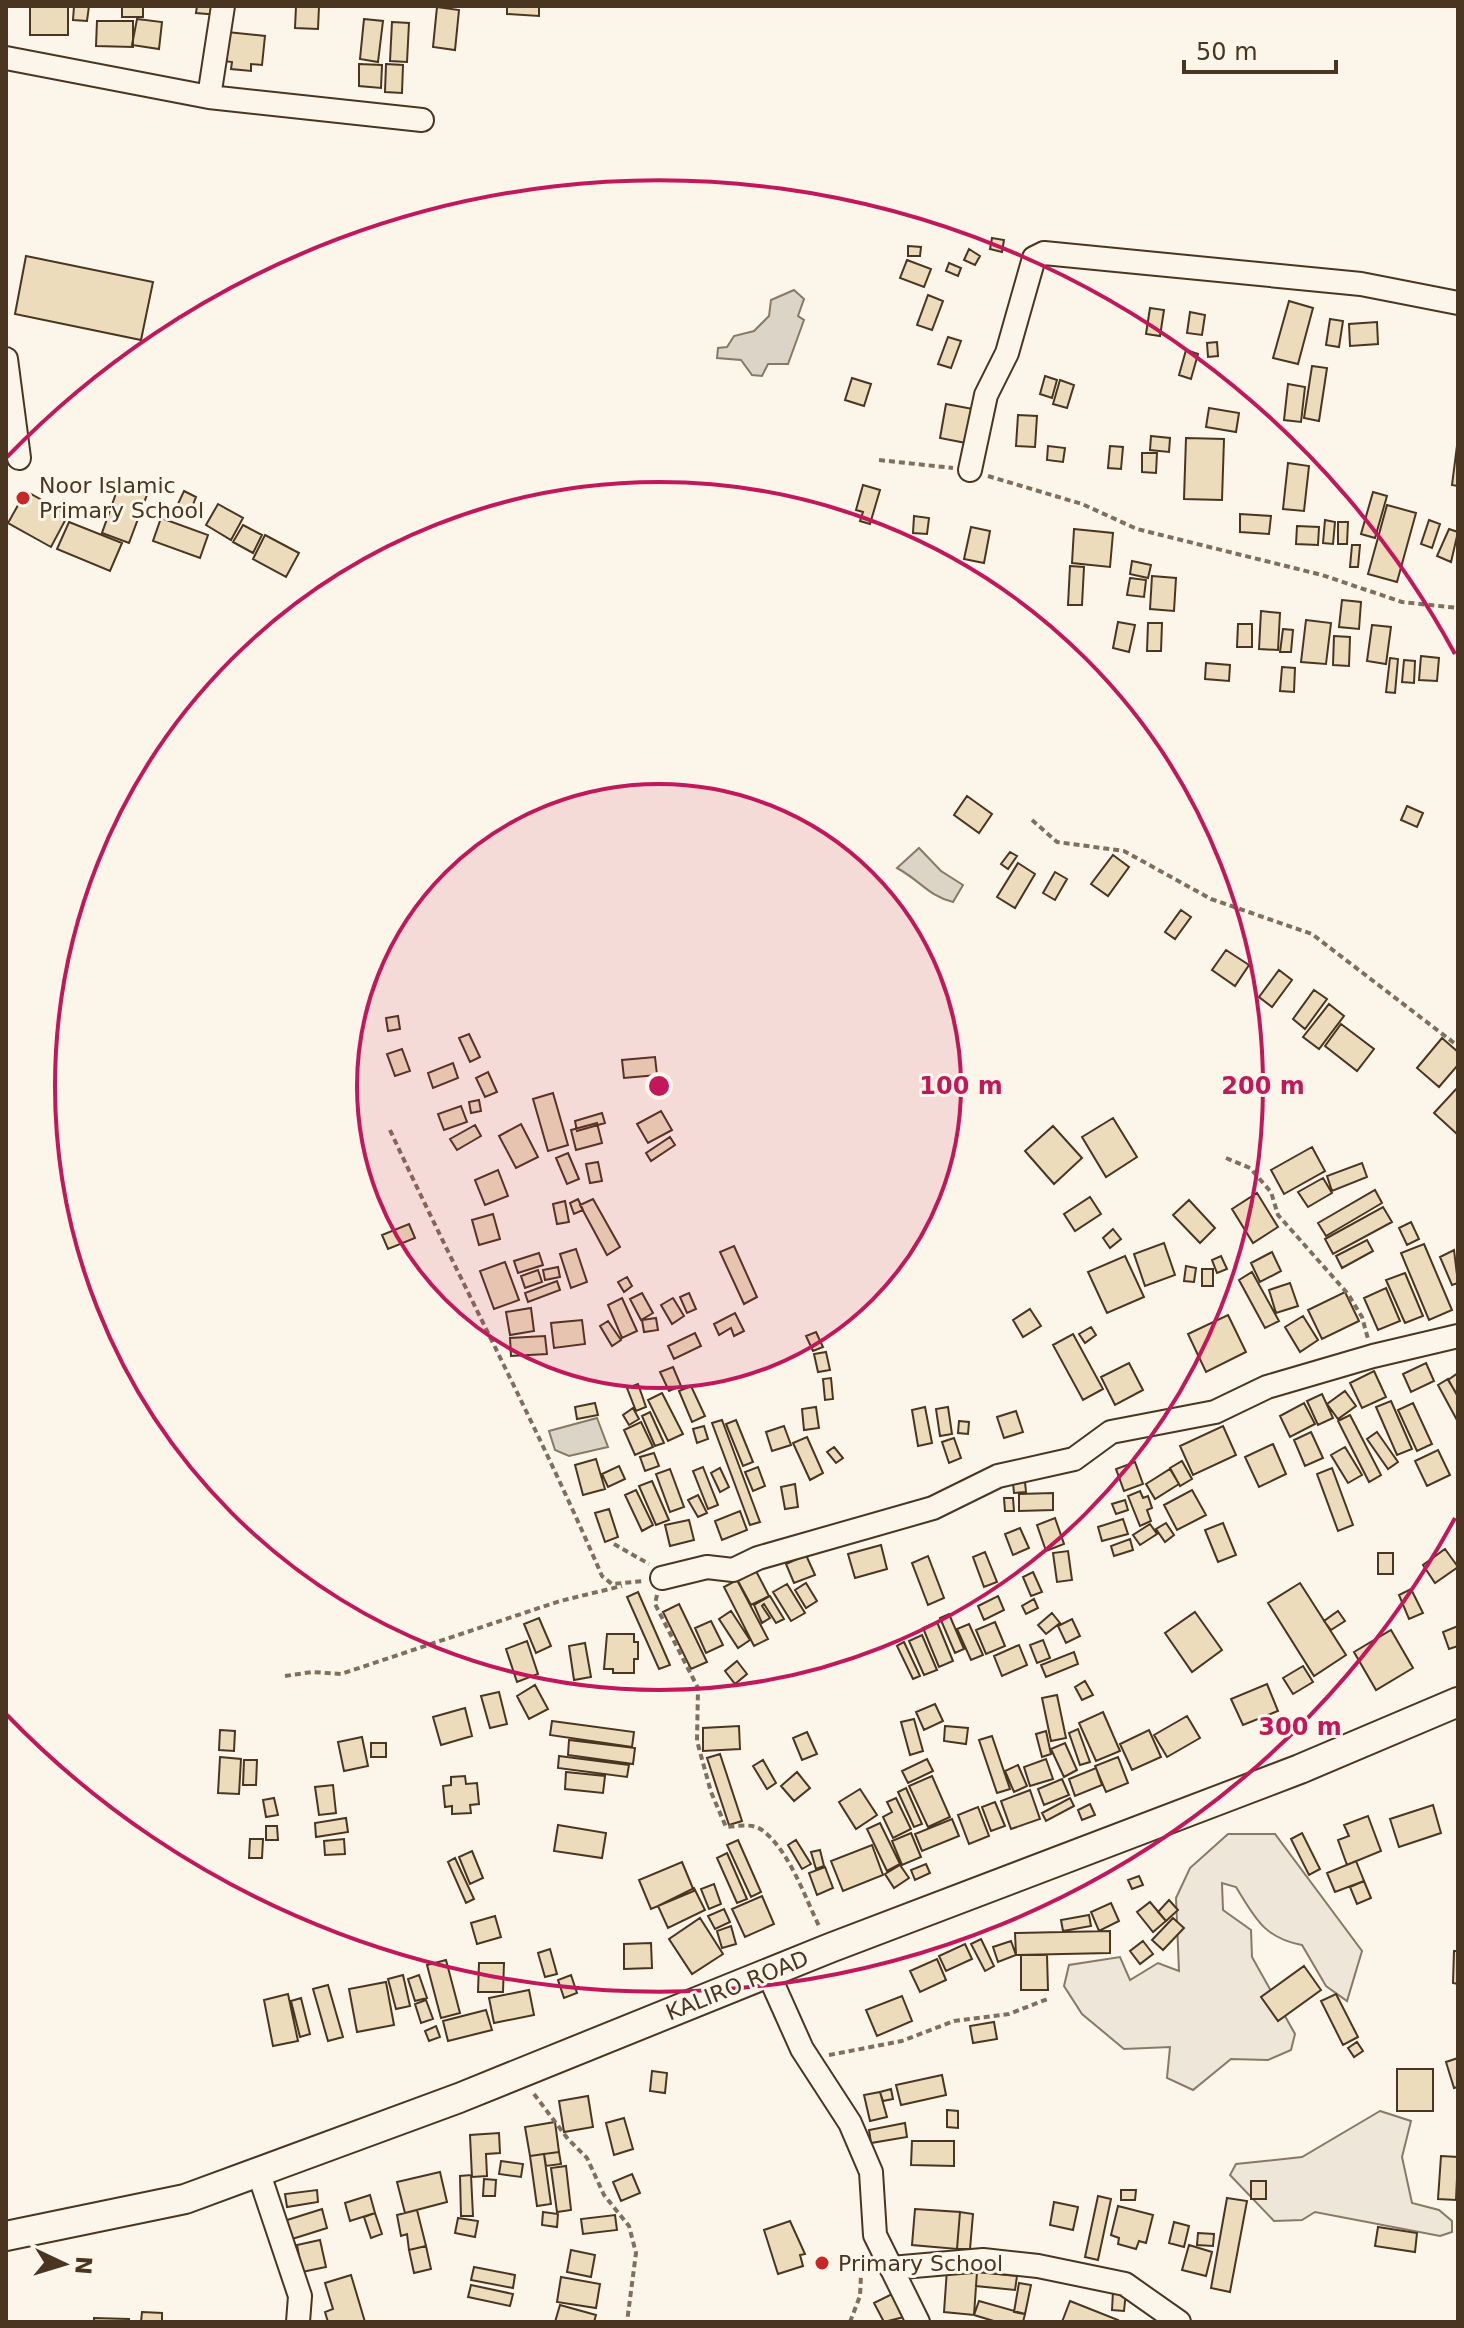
<svg xmlns="http://www.w3.org/2000/svg" width="1464" height="2328" viewBox="0 0 1464 2328" font-family="'DejaVu Sans',sans-serif">
	<style>
		.green { fill: #ede6d9; stroke: #887966; stroke-width: 2 }
		.water { fill: #dcd4c6; stroke: #887966; stroke-width: 2 }
		.building { fill: #ecdcbc; stroke: #4a3520; stroke-width: 2 }
		.lines { fill: none; stroke-linecap: round; stroke-linejoin: round }
		.minor-casing { stroke: #4a3520; stroke-width: 26 }
		.major-casing { stroke: #4a3520; stroke-width: 32 }
		.path { stroke: #7f6f5c; stroke-width: 4; stroke-dasharray: 6 4; stroke-linecap: butt }
		.minor { stroke: #fbf6e9; stroke-width: 22 }
		.major { stroke: #fbf6e9; stroke-width: 28 }
		.ring { fill: none; stroke: #c2185b; stroke-width: 4 }
		.poi-dot { fill: #c62828; stroke: #fbf6e9; stroke-width: 3 }
		.labels { text-anchor: middle; stroke-width: 6; stroke-linejoin: round; paint-order: stroke }
		.poi-label { font-size: 22px; fill: #4a3520; stroke: #fbf6e9; text-anchor: start }
		.street-label { font-size: 22px; fill: #4a3520; stroke: #fbf6e9 }
		.centre { fill: #c2185b; stroke: #fbf6e9; stroke-width: 4 }
		.ring-label { font-size: 24px; text-anchor: middle; font-weight: bold; fill: #c2185b; stroke: #fbf6e9; stroke-width: 6; stroke-linejoin: round; paint-order: stroke }
	</style>
	<rect width="100%" height="100%" fill="#fbf6e9"/>
	<path class="green" d="M 1228,1834 L 1275,1834 L 1362,1951 L 1347,2001 L 1326,1986 L 1302,1945 C 1264,1938 1255,1918 1236,1887 L 1222,1883 L 1223,1910 L 1251,1930 L 1252,1957 L 1295,2034 L 1291,2050 L 1268,2060 L 1231,2059 L 1193,2090 L 1167,2078 L 1170,2047 L 1124,2049 L 1082,2014 L 1064,1986 L 1069,1965 L 1120,1957 L 1130,1980 L 1158,1963 L 1179,1971 L 1176,1898 L 1190,1868 Z
		M 1380,2111 L 1411,2121 L 1402,2157 L 1412,2203 L 1439,2210 L 1452,2221 L 1452,2232 L 1440,2236 L 1315,2212 L 1302,2220 L 1274,2221 L 1230,2175 L 1236,2164 L 1302,2157 Z"/>
	<path class="water" d="M 794,290 L 804,299 L 798,316 L 804,320 L 788,364 L 768,364 L 762,376 L 752,375 L 741,360 L 717,358 L 718,348 L 727,347 L 734,336 L 754,331 L 769,316 L 771,300 Z
		M 919,848 L 941,871 L 963,885 L 953,902 C 927,895 921,881 897,868 Z
		M 597,1418 L 608,1447 L 569,1456 L 555,1450 L 549,1431 Z"/>
	<path class="building" d="M 30,6 L 68,6 L 68,35 L 30,35 Z
		M 74,6 L 89,6 L 87,21 L 73,20 Z
		M 122,6 L 143,6 L 143,17 L 122,17 Z
		M 197,6 L 219,6 L 219,15 L 196,13 Z
		M 296,6 L 319,6 L 318,29 L 295,28 Z
		M 507,6 L 539,6 L 539,16 L 507,14 Z
		M 437,7 L 459,10 L 455,50 L 433,47 Z
		M 137,19 L 162,22 L 159,49 L 132,45 Z
		M 364,19 L 383,21 L 378,62 L 360,59 Z
		M 97,21 L 133,21 L 133,47 L 96,46 Z
		M 392,22 L 409,23 L 407,62 L 390,61 Z
		M 227,32 L 265,36 L 262,65 L 251,64 L 251,71 L 231,69 L 232,62 L 224,61 Z
		M 359,64 L 382,65 L 381,88 L 359,86 Z
		M 386,64 L 403,65 L 402,93 L 385,92 Z
		M 992,238 L 1004,240 L 1002,252 L 990,249 Z
		M 908,246 L 921,247 L 920,256 L 908,256 Z
		M 969,249 L 980,256 L 975,265 L 964,260 Z
		M 26,256 L 153,282 L 141,340 L 15,314 Z
		M 907,260 L 931,269 L 924,287 L 900,278 Z
		M 949,263 L 961,268 L 958,276 L 946,271 Z
		M 928,295 L 943,301 L 932,330 L 917,325 Z
		M 1289,301 L 1313,308 L 1298,364 L 1273,358 Z
		M 1150,308 L 1164,310 L 1160,336 L 1146,334 Z
		M 1190,312 L 1205,315 L 1202,335 L 1187,333 Z
		M 1330,319 L 1343,321 L 1339,347 L 1326,345 Z
		M 1377,322 L 1378,344 L 1350,346 L 1349,324 Z
		M 948,337 L 961,341 L 951,368 L 938,364 Z
		M 1217,342 L 1218,356 L 1208,357 L 1207,343 Z
		M 1186,350 L 1198,354 L 1191,379 L 1179,375 Z
		M 1312,366 L 1327,368 L 1319,421 L 1304,418 Z
		M 1045,376 L 1057,380 L 1052,398 L 1040,394 Z
		M 852,378 L 871,384 L 864,406 L 845,400 Z
		M 1060,380 L 1074,385 L 1067,408 L 1053,404 Z
		M 1288,384 L 1305,387 L 1301,422 L 1284,420 Z
		M 946,404 L 973,409 L 966,443 L 940,438 Z
		M 1209,408 L 1239,413 L 1236,432 L 1206,427 Z
		M 1018,415 L 1037,416 L 1035,447 L 1016,446 Z
		M 1151,436 L 1170,438 L 1169,452 L 1150,450 Z
		M 1186,438 L 1224,439 L 1222,500 L 1184,499 Z
		M 1458,438 L 1458,486 L 1452,485 Z
		M 1048,446 L 1065,448 L 1063,462 L 1047,460 Z
		M 1110,446 L 1123,447 L 1121,469 L 1108,468 Z
		M 1142,453 L 1157,453 L 1156,473 L 1142,472 Z
		M 1288,463 L 1309,466 L 1304,511 L 1283,509 Z
		M 120,482 L 148,492 L 129,543 L 102,533 Z
		M 863,485 L 880,490 L 870,524 L 860,521 L 863,512 L 856,510 Z
		M 26,491 L 68,515 L 51,547 L 8,523 Z
		M 184,491 L 196,497 L 190,512 L 177,506 Z
		M 1373,492 L 1387,496 L 1375,538 L 1361,534 Z
		M 218,504 L 243,518 L 231,540 L 206,525 Z
		M 1387,505 L 1416,513 L 1397,582 L 1368,574 Z
		M 1240,514 L 1271,516 L 1269,534 L 1240,532 Z
		M 914,516 L 929,518 L 927,534 L 913,533 Z
		M 161,518 L 208,535 L 200,558 L 153,541 Z
		M 1325,520 L 1335,522 L 1333,544 L 1323,543 Z
		M 1429,520 L 1440,524 L 1432,548 L 1421,544 Z
		M 69,522 L 122,543 L 110,571 L 57,549 Z
		M 1338,522 L 1348,522 L 1347,544 L 1338,544 Z
		M 243,525 L 262,535 L 253,553 L 233,542 Z
		M 1297,526 L 1319,527 L 1318,545 L 1296,544 Z
		M 971,527 L 990,531 L 984,563 L 964,559 Z
		M 1074,529 L 1113,533 L 1110,567 L 1072,563 Z
		M 1449,529 L 1458,532 L 1451,562 L 1437,556 Z
		M 265,535 L 299,553 L 286,577 L 253,559 Z
		M 1352,545 L 1360,545 L 1358,567 L 1350,567 Z
		M 1132,561 L 1151,565 L 1148,578 L 1130,574 Z
		M 1070,566 L 1084,567 L 1082,605 L 1068,605 Z
		M 1152,576 L 1176,578 L 1174,611 L 1150,609 Z
		M 1130,578 L 1146,580 L 1144,597 L 1127,595 Z
		M 1342,600 L 1361,602 L 1359,629 L 1339,627 Z
		M 1261,611 L 1280,613 L 1278,650 L 1259,649 Z
		M 1306,620 L 1331,623 L 1326,664 L 1301,662 Z
		M 1118,622 L 1135,625 L 1129,652 L 1113,648 Z
		M 1148,623 L 1162,623 L 1161,651 L 1147,651 Z
		M 1238,624 L 1252,624 L 1252,647 L 1237,647 Z
		M 1372,625 L 1391,627 L 1386,664 L 1367,661 Z
		M 1283,629 L 1293,630 L 1291,652 L 1280,652 Z
		M 1334,636 L 1350,637 L 1349,666 L 1333,665 Z
		M 1421,656 L 1439,658 L 1437,681 L 1419,680 Z
		M 1390,658 L 1398,659 L 1395,693 L 1386,692 Z
		M 1404,660 L 1415,661 L 1414,683 L 1402,682 Z
		M 1206,663 L 1230,665 L 1229,681 L 1205,679 Z
		M 1282,667 L 1295,668 L 1294,692 L 1280,691 Z
		M 967,796 L 992,814 L 979,833 L 954,815 Z
		M 1407,806 L 1423,813 L 1417,827 L 1401,820 Z
		M 1010,852 L 1017,856 L 1008,869 L 1001,864 Z
		M 1113,855 L 1129,867 L 1108,896 L 1091,884 Z
		M 1018,863 L 1035,874 L 1015,908 L 997,897 Z
		M 1055,872 L 1067,879 L 1055,900 L 1043,893 Z
		M 1181,910 L 1191,917 L 1175,939 L 1165,932 Z
		M 1226,950 L 1249,965 L 1235,986 L 1212,970 Z
		M 1279,970 L 1292,980 L 1272,1007 L 1259,997 Z
		M 1314,990 L 1327,999 L 1305,1029 L 1293,1019 Z
		M 1329,1004 L 1344,1016 L 1319,1049 L 1303,1037 Z
		M 398,1016 L 400,1029 L 388,1031 L 386,1018 Z
		M 1341,1024 L 1374,1049 L 1357,1071 L 1325,1046 Z
		M 469,1034 L 480,1057 L 470,1062 L 459,1038 Z
		M 1442,1038 L 1458,1052 L 1458,1065 L 1439,1087 L 1417,1068 Z
		M 402,1049 L 410,1071 L 395,1076 L 387,1054 Z
		M 655,1057 L 657,1075 L 624,1078 L 622,1060 Z
		M 453,1063 L 458,1078 L 433,1088 L 428,1073 Z
		M 488,1072 L 497,1092 L 485,1097 L 476,1078 Z
		M 1458,1087 L 1458,1135 L 1434,1113 Z
		M 553,1093 L 568,1145 L 548,1151 L 533,1099 Z
		M 479,1100 L 481,1111 L 471,1113 L 469,1102 Z
		M 461,1106 L 467,1122 L 444,1130 L 438,1114 Z
		M 661,1111 L 672,1130 L 648,1143 L 637,1124 Z
		M 602,1113 L 605,1123 L 577,1131 L 575,1121 Z
		M 1113,1118 L 1137,1157 L 1106,1177 L 1082,1137 Z
		M 597,1123 L 602,1143 L 576,1150 L 571,1130 Z
		M 521,1124 L 538,1157 L 516,1168 L 499,1136 Z
		M 475,1125 L 481,1136 L 457,1150 L 450,1139 Z
		M 1053,1126 L 1082,1158 L 1054,1184 L 1025,1151 Z
		M 670,1137 L 675,1145 L 651,1161 L 646,1153 Z
		M 1312,1147 L 1325,1171 L 1284,1194 L 1271,1170 Z
		M 568,1153 L 579,1179 L 567,1184 L 556,1158 Z
		M 598,1162 L 602,1181 L 590,1183 L 586,1164 Z
		M 1362,1163 L 1367,1177 L 1332,1191 L 1327,1176 Z
		M 498,1170 L 508,1196 L 485,1205 L 475,1180 Z
		M 1323,1178 L 1332,1193 L 1308,1207 L 1298,1192 Z
		M 1375,1190 L 1382,1203 L 1326,1236 L 1318,1223 Z
		M 1257,1193 L 1278,1227 L 1253,1243 L 1232,1209 Z
		M 1090,1197 L 1101,1214 L 1075,1231 L 1064,1214 Z
		M 578,1199 L 583,1210 L 574,1214 L 570,1203 Z
		M 593,1199 L 620,1247 L 607,1255 L 580,1205 Z
		M 1189,1200 L 1215,1228 L 1200,1243 L 1173,1215 Z
		M 565,1201 L 569,1222 L 557,1224 L 553,1204 Z
		M 1383,1207 L 1392,1222 L 1333,1254 L 1325,1239 Z
		M 493,1214 L 500,1239 L 479,1245 L 472,1220 Z
		M 1411,1222 L 1419,1239 L 1407,1245 L 1399,1228 Z
		M 409,1224 L 415,1238 L 388,1249 L 382,1235 Z
		M 1113,1229 L 1121,1239 L 1110,1248 L 1103,1238 Z
		M 1367,1240 L 1373,1251 L 1342,1268 L 1336,1256 Z
		M 1164,1243 L 1175,1275 L 1145,1286 L 1134,1254 Z
		M 1424,1244 L 1452,1310 L 1429,1320 L 1401,1253 Z
		M 734,1246 L 757,1297 L 744,1304 L 720,1252 Z
		M 576,1249 L 587,1282 L 571,1288 L 560,1254 Z
		M 1454,1250 L 1458,1283 L 1452,1285 L 1440,1257 Z
		M 1272,1252 L 1281,1271 L 1260,1282 L 1251,1263 Z
		M 539,1253 L 543,1265 L 518,1273 L 514,1261 Z
		M 1125,1256 L 1144,1297 L 1107,1313 L 1088,1272 Z
		M 1221,1256 L 1227,1269 L 1217,1273 L 1212,1260 Z
		M 505,1262 L 519,1300 L 494,1309 L 480,1271 Z
		M 1186,1266 L 1196,1268 L 1194,1282 L 1184,1281 Z
		M 558,1267 L 560,1277 L 545,1280 L 543,1270 Z
		M 1202,1269 L 1213,1269 L 1213,1286 L 1202,1286 Z
		M 538,1270 L 542,1282 L 525,1288 L 521,1276 Z
		M 1252,1272 L 1279,1321 L 1265,1328 L 1239,1280 Z
		M 1405,1273 L 1423,1316 L 1405,1323 L 1386,1280 Z
		M 627,1277 L 632,1286 L 624,1292 L 618,1282 Z
		M 557,1281 L 560,1290 L 528,1302 L 525,1293 Z
		M 1290,1283 L 1298,1306 L 1276,1313 L 1269,1290 Z
		M 1386,1288 L 1400,1321 L 1378,1330 L 1364,1298 Z
		M 1345,1292 L 1359,1321 L 1322,1339 L 1308,1310 Z
		M 642,1293 L 653,1313 L 641,1320 L 630,1299 Z
		M 689,1293 L 696,1309 L 687,1313 L 680,1297 Z
		M 622,1298 L 637,1331 L 622,1338 L 608,1305 Z
		M 673,1298 L 684,1316 L 672,1324 L 661,1305 Z
		M 531,1308 L 534,1331 L 510,1335 L 506,1312 Z
		M 1030,1309 L 1041,1326 L 1023,1337 L 1013,1320 Z
		M 735,1313 L 744,1331 L 734,1336 L 731,1328 L 719,1335 L 714,1324 Z
		M 1228,1315 L 1246,1352 L 1206,1372 L 1188,1334 Z
		M 1303,1316 L 1318,1340 L 1300,1352 L 1285,1327 Z
		M 656,1318 L 658,1330 L 644,1332 L 642,1320 Z
		M 582,1320 L 585,1344 L 554,1348 L 551,1323 Z
		M 608,1321 L 621,1340 L 612,1346 L 600,1326 Z
		M 1091,1327 L 1096,1335 L 1085,1343 L 1079,1334 Z
		M 816,1332 L 823,1347 L 813,1351 L 806,1336 Z
		M 695,1333 L 701,1346 L 674,1359 L 668,1346 Z
		M 1073,1334 L 1103,1389 L 1083,1400 L 1053,1345 Z
		M 545,1336 L 547,1354 L 511,1356 L 510,1338 Z
		M 826,1352 L 830,1370 L 818,1372 L 814,1354 Z
		M 1129,1363 L 1143,1390 L 1115,1405 L 1101,1377 Z
		M 1426,1363 L 1434,1381 L 1411,1392 L 1403,1374 Z
		M 673,1367 L 681,1386 L 669,1391 L 660,1372 Z
		M 1374,1371 L 1386,1397 L 1362,1408 L 1350,1383 Z
		M 1458,1373 L 1458,1396 L 1448,1380 Z
		M 831,1378 L 833,1399 L 825,1400 L 823,1379 Z
		M 1448,1379 L 1458,1397 L 1458,1422 L 1438,1385 Z
		M 638,1384 L 646,1407 L 636,1411 L 627,1388 Z
		M 691,1386 L 705,1416 L 692,1422 L 679,1391 Z
		M 1345,1391 L 1356,1406 L 1338,1419 L 1327,1404 Z
		M 662,1393 L 683,1434 L 668,1441 L 648,1400 Z
		M 1322,1394 L 1333,1418 L 1318,1425 L 1307,1401 Z
		M 1391,1401 L 1412,1449 L 1397,1455 L 1376,1407 Z
		M 595,1403 L 598,1415 L 577,1419 L 575,1407 Z
		M 1304,1403 L 1315,1424 L 1290,1437 L 1280,1416 Z
		M 1413,1403 L 1432,1444 L 1417,1451 L 1398,1410 Z
		M 816,1407 L 819,1428 L 804,1430 L 802,1409 Z
		M 925,1407 L 932,1443 L 918,1446 L 912,1410 Z
		M 948,1407 L 952,1434 L 940,1436 L 936,1409 Z
		M 633,1408 L 639,1419 L 629,1425 L 623,1415 Z
		M 1016,1411 L 1023,1432 L 1004,1438 L 997,1417 Z
		M 650,1412 L 664,1443 L 655,1446 L 642,1416 Z
		M 1350,1415 L 1381,1475 L 1369,1482 L 1338,1421 Z
		M 722,1420 L 760,1522 L 750,1525 L 712,1423 Z
		M 736,1420 L 753,1462 L 743,1466 L 726,1424 Z
		M 959,1421 L 969,1422 L 968,1434 L 958,1433 Z
		M 641,1422 L 653,1447 L 635,1455 L 624,1430 Z
		M 704,1426 L 708,1439 L 697,1443 L 693,1429 Z
		M 784,1426 L 791,1445 L 772,1451 L 766,1432 Z
		M 1223,1426 L 1236,1455 L 1193,1475 L 1180,1446 Z
		M 1311,1432 L 1323,1458 L 1305,1466 L 1294,1440 Z
		M 1377,1432 L 1398,1462 L 1388,1469 L 1367,1439 Z
		M 807,1437 L 823,1473 L 810,1480 L 793,1443 Z
		M 954,1438 L 961,1458 L 949,1463 L 942,1442 Z
		M 1273,1444 L 1286,1474 L 1259,1487 L 1245,1457 Z
		M 834,1447 L 843,1458 L 836,1463 L 827,1452 Z
		M 1345,1447 L 1362,1475 L 1348,1483 L 1331,1455 Z
		M 1438,1450 L 1450,1475 L 1427,1486 L 1415,1461 Z
		M 654,1453 L 659,1466 L 645,1471 L 640,1457 Z
		M 596,1459 L 605,1489 L 583,1495 L 575,1465 Z
		M 1182,1461 L 1192,1479 L 1180,1486 L 1170,1468 Z
		M 1135,1462 L 1143,1484 L 1124,1491 L 1116,1469 Z
		M 619,1466 L 625,1479 L 608,1487 L 602,1474 Z
		M 703,1467 L 718,1505 L 708,1509 L 693,1471 Z
		M 758,1467 L 765,1486 L 753,1491 L 745,1472 Z
		M 720,1468 L 729,1487 L 720,1492 L 711,1473 Z
		M 1332,1468 L 1353,1525 L 1338,1531 L 1317,1474 Z
		M 670,1469 L 684,1507 L 670,1512 L 656,1474 Z
		M 1170,1469 L 1179,1484 L 1155,1499 L 1146,1484 Z
		M 652,1481 L 669,1520 L 656,1525 L 639,1486 Z
		M 1025,1482 L 1026,1492 L 1014,1493 L 1013,1483 Z
		M 795,1484 L 798,1507 L 785,1509 L 781,1487 Z
		M 636,1490 L 653,1525 L 642,1531 L 625,1495 Z
		M 1192,1490 L 1206,1515 L 1177,1530 L 1164,1505 Z
		M 1140,1491 L 1143,1498 L 1148,1496 L 1152,1508 L 1147,1510 L 1151,1521 L 1140,1526 L 1128,1496 Z
		M 1053,1493 L 1053,1510 L 1019,1511 L 1019,1494 Z
		M 698,1495 L 707,1513 L 698,1517 L 688,1500 Z
		M 1004,1498 L 1013,1498 L 1014,1511 L 1005,1511 Z
		M 1125,1500 L 1128,1510 L 1116,1514 L 1112,1504 Z
		M 609,1509 L 618,1537 L 605,1542 L 595,1513 Z
		M 740,1511 L 747,1530 L 722,1540 L 715,1521 Z
		M 1055,1518 L 1064,1544 L 1046,1551 L 1037,1525 Z
		M 1123,1519 L 1128,1534 L 1102,1541 L 1098,1527 Z
		M 689,1520 L 694,1540 L 670,1546 L 665,1525 Z
		M 1166,1523 L 1174,1535 L 1165,1542 L 1156,1529 Z
		M 1223,1523 L 1236,1555 L 1218,1562 L 1205,1530 Z
		M 1150,1524 L 1157,1534 L 1140,1545 L 1133,1535 Z
		M 1020,1528 L 1029,1548 L 1013,1555 L 1005,1534 Z
		M 1130,1539 L 1133,1550 L 1114,1556 L 1111,1546 Z
		M 881,1545 L 887,1569 L 855,1578 L 848,1554 Z
		M 1445,1549 L 1458,1567 L 1435,1583 L 1423,1565 Z
		M 1068,1551 L 1072,1580 L 1057,1582 L 1053,1553 Z
		M 985,1552 L 997,1582 L 984,1587 L 973,1557 Z
		M 1378,1553 L 1393,1553 L 1393,1574 L 1378,1574 Z
		M 806,1555 L 815,1575 L 794,1583 L 786,1564 Z
		M 928,1556 L 944,1598 L 928,1605 L 912,1563 Z
		M 756,1571 L 769,1596 L 751,1605 L 738,1581 Z
		M 1033,1572 L 1042,1592 L 1031,1596 L 1023,1577 Z
		M 737,1580 L 768,1639 L 754,1646 L 724,1587 Z
		M 806,1583 L 817,1601 L 806,1608 L 795,1590 Z
		M 1300,1583 L 1346,1655 L 1314,1676 L 1268,1603 Z
		M 787,1584 L 805,1613 L 791,1621 L 773,1592 Z
		M 1411,1589 L 1423,1613 L 1409,1619 L 1399,1595 Z
		M 638,1592 L 670,1665 L 659,1669 L 627,1597 Z
		M 770,1596 L 784,1619 L 776,1623 L 764,1604 L 762,1606 L 770,1618 L 762,1623 L 754,1605 Z
		M 998,1596 L 1004,1610 L 984,1620 L 978,1606 Z
		M 1034,1599 L 1038,1608 L 1026,1614 L 1022,1606 Z
		M 679,1604 L 707,1662 L 691,1669 L 663,1612 Z
		M 731,1611 L 750,1640 L 738,1648 L 719,1619 Z
		M 1338,1611 L 1345,1621 L 1331,1630 L 1324,1621 Z
		M 1195,1612 L 1222,1650 L 1192,1672 L 1165,1633 Z
		M 1052,1613 L 1060,1623 L 1046,1634 L 1038,1625 Z
		M 949,1614 L 964,1649 L 955,1653 L 940,1618 Z
		M 539,1618 L 551,1646 L 536,1653 L 524,1624 Z
		M 1072,1619 L 1080,1636 L 1066,1643 L 1058,1626 Z
		M 711,1621 L 723,1645 L 706,1653 L 695,1628 Z
		M 937,1622 L 953,1661 L 939,1667 L 923,1628 Z
		M 995,1622 L 1005,1646 L 986,1654 L 976,1630 Z
		M 969,1624 L 983,1655 L 971,1660 L 957,1629 Z
		M 1458,1626 L 1458,1646 L 1449,1649 L 1443,1632 Z
		M 1391,1630 L 1413,1668 L 1376,1690 L 1354,1652 Z
		M 607,1634 L 634,1634 L 634,1642 L 638,1642 L 638,1659 L 634,1659 L 634,1673 L 613,1673 L 613,1669 L 604,1669 Z
		M 922,1635 L 937,1670 L 924,1675 L 909,1641 Z
		M 1043,1640 L 1050,1658 L 1037,1663 L 1030,1645 Z
		M 527,1641 L 538,1674 L 517,1682 L 506,1649 Z
		M 904,1642 L 920,1676 L 913,1679 L 897,1646 Z
		M 585,1643 L 591,1677 L 574,1680 L 569,1646 Z
		M 1019,1645 L 1027,1665 L 1002,1676 L 994,1656 Z
		M 1074,1652 L 1078,1664 L 1046,1677 L 1041,1665 Z
		M 737,1661 L 747,1674 L 735,1684 L 725,1671 Z
		M 1303,1666 L 1313,1682 L 1293,1694 L 1283,1678 Z
		M 1085,1681 L 1093,1695 L 1082,1700 L 1075,1687 Z
		M 1267,1684 L 1278,1711 L 1243,1725 L 1231,1699 Z
		M 535,1685 L 548,1709 L 529,1719 L 517,1696 Z
		M 499,1692 L 507,1724 L 490,1728 L 481,1696 Z
		M 1057,1695 L 1066,1738 L 1051,1741 L 1042,1698 Z
		M 935,1704 L 943,1721 L 924,1730 L 916,1712 Z
		M 465,1708 L 472,1736 L 441,1745 L 433,1717 Z
		M 1103,1712 L 1120,1751 L 1096,1761 L 1079,1723 Z
		M 1187,1716 L 1200,1738 L 1167,1757 L 1154,1735 Z
		M 914,1719 L 923,1751 L 910,1755 L 901,1722 Z
		M 552,1721 L 634,1732 L 632,1747 L 550,1735 Z
		M 739,1726 L 740,1749 L 703,1751 L 703,1728 Z
		M 945,1726 L 968,1728 L 966,1744 L 944,1741 Z
		M 1078,1729 L 1090,1762 L 1080,1765 L 1069,1733 Z
		M 220,1730 L 235,1731 L 234,1751 L 219,1750 Z
		M 1149,1730 L 1161,1757 L 1132,1770 L 1120,1744 Z
		M 1046,1731 L 1051,1754 L 1042,1757 L 1036,1734 Z
		M 807,1732 L 817,1754 L 802,1760 L 793,1738 Z
		M 992,1736 L 1010,1789 L 997,1793 L 979,1740 Z
		M 362,1737 L 368,1766 L 344,1771 L 338,1742 Z
		M 569,1740 L 635,1748 L 633,1764 L 568,1755 Z
		M 371,1743 L 386,1743 L 386,1757 L 371,1757 Z
		M 1065,1743 L 1077,1770 L 1064,1777 L 1051,1749 Z
		M 720,1754 L 742,1821 L 729,1825 L 707,1758 Z
		M 559,1756 L 629,1765 L 627,1777 L 558,1768 Z
		M 220,1757 L 241,1759 L 239,1794 L 218,1793 Z
		M 1118,1757 L 1128,1783 L 1106,1792 L 1095,1766 Z
		M 927,1759 L 933,1771 L 908,1783 L 902,1771 Z
		M 1046,1759 L 1053,1779 L 1030,1786 L 1024,1767 Z
		M 244,1760 L 257,1760 L 256,1785 L 243,1785 Z
		M 763,1760 L 776,1783 L 767,1789 L 753,1766 Z
		M 1018,1765 L 1027,1786 L 1014,1792 L 1005,1771 Z
		M 1096,1768 L 1102,1785 L 1075,1796 L 1069,1779 Z
		M 566,1772 L 605,1776 L 603,1793 L 565,1789 Z
		M 797,1772 L 810,1788 L 794,1801 L 781,1786 Z
		M 465,1776 L 466,1784 L 477,1783 L 479,1804 L 470,1805 L 471,1813 L 452,1814 L 452,1806 L 445,1807 L 443,1786 L 451,1785 L 451,1777 Z
		M 932,1776 L 950,1817 L 928,1827 L 909,1786 Z
		M 1062,1779 L 1069,1795 L 1044,1805 L 1038,1789 Z
		M 333,1785 L 336,1813 L 319,1815 L 315,1787 Z
		M 906,1788 L 922,1824 L 914,1827 L 898,1792 Z
		M 860,1789 L 877,1815 L 856,1829 L 839,1802 Z
		M 1030,1790 L 1040,1819 L 1011,1829 L 1001,1801 Z
		M 274,1798 L 278,1815 L 266,1817 L 263,1800 Z
		M 896,1798 L 911,1829 L 893,1838 L 883,1817 L 892,1812 L 887,1802 Z
		M 1070,1798 L 1074,1806 L 1046,1821 L 1042,1813 Z
		M 995,1802 L 1005,1826 L 991,1831 L 982,1807 Z
		M 1090,1804 L 1095,1815 L 1082,1820 L 1078,1810 Z
		M 1433,1805 L 1441,1833 L 1399,1847 L 1390,1819 Z
		M 978,1807 L 989,1836 L 969,1844 L 958,1815 Z
		M 1368,1816 L 1381,1851 L 1347,1865 L 1338,1840 L 1349,1836 L 1344,1825 Z
		M 346,1818 L 348,1832 L 316,1837 L 315,1823 Z
		M 952,1819 L 959,1836 L 922,1851 L 915,1834 Z
		M 880,1823 L 900,1864 L 887,1871 L 867,1829 Z
		M 558,1825 L 606,1833 L 602,1858 L 554,1851 Z
		M 266,1826 L 277,1826 L 278,1840 L 266,1840 Z
		M 911,1833 L 921,1857 L 902,1865 L 892,1841 Z
		M 1302,1833 L 1320,1869 L 1309,1875 L 1291,1839 Z
		M 250,1839 L 263,1839 L 262,1858 L 249,1858 Z
		M 344,1839 L 345,1854 L 325,1855 L 324,1841 Z
		M 738,1840 L 761,1892 L 751,1897 L 727,1845 Z
		M 796,1840 L 811,1864 L 802,1869 L 788,1845 Z
		M 872,1845 L 883,1875 L 843,1891 L 831,1861 Z
		M 820,1850 L 824,1866 L 816,1869 L 811,1852 Z
		M 472,1851 L 483,1878 L 470,1884 L 459,1857 Z
		M 727,1853 L 747,1899 L 737,1903 L 717,1858 Z
		M 455,1858 L 474,1899 L 466,1903 L 448,1862 Z
		M 1356,1861 L 1364,1881 L 1335,1892 L 1327,1873 Z
		M 682,1862 L 694,1891 L 651,1909 L 639,1880 Z
		M 926,1864 L 930,1873 L 915,1880 L 911,1870 Z
		M 900,1865 L 909,1878 L 894,1888 L 885,1874 Z
		M 825,1867 L 833,1888 L 817,1895 L 809,1873 Z
		M 1139,1876 L 1143,1885 L 1132,1889 L 1128,1880 Z
		M 1364,1881 L 1371,1898 L 1357,1904 L 1350,1887 Z
		M 714,1884 L 721,1904 L 709,1909 L 701,1889 Z
		M 694,1888 L 705,1910 L 668,1928 L 658,1906 Z
		M 762,1896 L 774,1924 L 745,1937 L 732,1909 Z
		M 1169,1900 L 1178,1910 L 1166,1921 L 1158,1912 Z
		M 1150,1902 L 1166,1921 L 1153,1932 L 1137,1912 Z
		M 1111,1903 L 1119,1921 L 1099,1931 L 1091,1912 Z
		M 724,1909 L 730,1922 L 715,1929 L 708,1916 Z
		M 1089,1915 L 1091,1926 L 1063,1931 L 1061,1920 Z
		M 495,1916 L 501,1937 L 477,1944 L 471,1923 Z
		M 700,1918 L 723,1954 L 692,1974 L 669,1939 Z
		M 1173,1918 L 1184,1928 L 1163,1950 L 1152,1940 Z
		M 731,1926 L 736,1944 L 722,1948 L 717,1931 Z
		M 1110,1931 L 1110,1953 L 1016,1955 L 1015,1933 Z
		M 981,1939 L 994,1966 L 985,1971 L 971,1944 Z
		M 1011,1941 L 1016,1955 L 998,1962 L 993,1947 Z
		M 1143,1941 L 1153,1954 L 1140,1964 L 1130,1951 Z
		M 651,1943 L 652,1968 L 624,1969 L 624,1944 Z
		M 965,1944 L 972,1959 L 946,1971 L 939,1956 Z
		M 550,1949 L 557,1974 L 545,1977 L 538,1953 Z
		M 1454,1951 L 1458,1951 L 1458,1984 L 1453,1983 Z
		M 1021,1955 L 1047,1955 L 1048,1990 L 1021,1990 Z
		M 937,1959 L 946,1980 L 920,1992 L 910,1971 Z
		M 446,1960 L 460,2013 L 441,2018 L 427,1965 Z
		M 479,1963 L 504,1963 L 503,1992 L 478,1992 Z
		M 1304,1966 L 1321,1990 L 1278,2021 L 1261,1997 Z
		M 403,1975 L 410,2006 L 396,2009 L 388,1979 Z
		M 419,1975 L 427,1998 L 415,2001 L 408,1979 Z
		M 571,1975 L 577,1993 L 564,1998 L 558,1980 Z
		M 386,1982 L 394,2025 L 357,2032 L 349,1989 Z
		M 328,1985 L 343,2037 L 328,2041 L 313,1989 Z
		M 529,1990 L 534,2015 L 494,2023 L 489,1998 Z
		M 288,1994 L 298,2041 L 273,2046 L 264,2000 Z
		M 1336,1994 L 1358,2037 L 1343,2045 L 1321,2001 Z
		M 902,1996 L 912,2021 L 877,2036 L 866,2010 Z
		M 301,1998 L 310,2034 L 300,2037 L 291,2001 Z
		M 426,2000 L 433,2019 L 421,2023 L 415,2004 Z
		M 486,2010 L 492,2030 L 448,2041 L 443,2021 Z
		M 994,2022 L 997,2039 L 973,2043 L 970,2026 Z
		M 436,2026 L 440,2037 L 429,2041 L 425,2031 Z
		M 1357,2042 L 1363,2051 L 1354,2057 L 1348,2048 Z
		M 1458,2058 L 1458,2087 L 1454,2088 L 1446,2062 Z
		M 1397,2069 L 1433,2069 L 1433,2111 L 1397,2111 Z
		M 652,2071 L 667,2073 L 665,2093 L 650,2091 Z
		M 942,2075 L 946,2095 L 901,2105 L 896,2085 Z
		M 891,2089 L 893,2099 L 883,2101 L 880,2092 Z
		M 880,2092 L 887,2117 L 870,2121 L 864,2095 Z
		M 588,2096 L 593,2127 L 564,2132 L 559,2101 Z
		M 947,2110 L 958,2111 L 958,2128 L 947,2127 Z
		M 624,2118 L 633,2149 L 614,2155 L 606,2123 Z
		M 555,2122 L 559,2152 L 530,2156 L 525,2127 Z
		M 905,2123 L 907,2137 L 871,2143 L 869,2130 Z
		M 499,2133 L 500,2153 L 486,2154 L 487,2176 L 472,2177 L 470,2135 Z
		M 912,2141 L 954,2141 L 954,2166 L 911,2165 Z
		M 559,2152 L 561,2164 L 546,2166 L 544,2154 Z
		M 544,2154 L 551,2204 L 537,2206 L 530,2156 Z
		M 1441,2156 L 1458,2157 L 1456,2200 L 1438,2199 Z
		M 501,2161 L 523,2164 L 521,2177 L 499,2174 Z
		M 566,2166 L 571,2210 L 557,2212 L 551,2168 Z
		M 440,2172 L 447,2202 L 405,2213 L 397,2182 Z
		M 632,2174 L 640,2193 L 621,2201 L 613,2182 Z
		M 471,2175 L 473,2216 L 461,2216 L 460,2176 Z
		M 484,2179 L 496,2180 L 495,2196 L 483,2196 Z
		M 1251,2181 L 1266,2181 L 1266,2199 L 1251,2199 Z
		M 317,2190 L 318,2202 L 287,2207 L 285,2194 Z
		M 1121,2190 L 1136,2190 L 1135,2200 L 1121,2200 Z
		M 370,2195 L 375,2213 L 350,2221 L 345,2203 Z
		M 1098,2196 L 1111,2199 L 1098,2260 L 1085,2257 Z
		M 1227,2198 L 1247,2201 L 1230,2292 L 1211,2288 Z
		M 1054,2202 L 1078,2207 L 1073,2230 L 1050,2225 Z
		M 1118,2206 L 1153,2215 L 1146,2243 L 1139,2241 L 1136,2249 L 1118,2244 L 1119,2238 L 1111,2235 Z
		M 322,2209 L 327,2228 L 289,2240 L 284,2221 Z
		M 915,2209 L 960,2212 L 957,2249 L 912,2245 Z
		M 417,2210 L 426,2246 L 409,2250 L 407,2234 L 401,2236 L 397,2215 Z
		M 543,2212 L 558,2214 L 557,2227 L 542,2225 Z
		M 960,2212 L 973,2214 L 970,2249 L 957,2249 Z
		M 375,2213 L 382,2234 L 371,2238 L 364,2217 Z
		M 615,2215 L 617,2230 L 583,2234 L 581,2219 Z
		M 458,2218 L 478,2221 L 475,2237 L 455,2233 Z
		M 790,2221 L 805,2254 L 800,2255 L 803,2266 L 778,2274 L 764,2230 Z
		M 1174,2222 L 1189,2226 L 1184,2247 L 1169,2243 Z
		M 1378,2227 L 1417,2233 L 1415,2252 L 1375,2246 Z
		M 1198,2233 L 1214,2234 L 1213,2246 L 1197,2245 Z
		M 320,2240 L 326,2267 L 302,2272 L 297,2245 Z
		M 1189,2245 L 1212,2252 L 1206,2276 L 1182,2270 Z
		M 426,2246 L 431,2269 L 414,2273 L 409,2250 Z
		M 571,2250 L 595,2255 L 591,2277 L 567,2272 Z
		M 474,2267 L 515,2275 L 513,2288 L 471,2280 Z
		M 947,2269 L 977,2272 L 974,2315 L 944,2312 Z
		M 977,2272 L 1017,2276 L 1015,2290 L 976,2286 Z
		M 351,2275 L 365,2322 L 328,2322 L 325,2312 L 333,2309 L 325,2283 Z
		M 561,2277 L 600,2284 L 596,2308 L 557,2302 Z
		M 1019,2283 L 1031,2285 L 1025,2314 L 1014,2312 Z
		M 471,2285 L 513,2294 L 510,2306 L 468,2297 Z
		M 1113,2291 L 1126,2292 L 1124,2311 L 1112,2310 Z
		M 892,2294 L 904,2317 L 884,2322 L 874,2303 Z
		M 979,2301 L 1025,2314 L 1023,2322 L 997,2322 L 974,2315 Z
		M 1070,2301 L 1118,2320 L 1117,2322 L 1062,2322 Z
		M 560,2305 L 596,2315 L 594,2322 L 555,2322 Z
		M 142,2312 L 162,2313 L 162,2322 L 141,2322 Z
		M 94,2318 L 129,2319 L 129,2322 L 94,2322 Z"/>
	<g class="lines">
		<defs>
			<path id="minor" d="M 223,6 L 209,97 L 422,120
				M 6,58 L 209,97
				M 6,359 L 19,458
				M 970,470 L 986,395 L 1007,353 L 1034,258 L 1044,253 L 1361,284 L 1458,303
				M 662,1578 L 707,1567 L 733,1570 L 758,1558 L 933,1508 L 998,1476 L 1074,1459 L 1111,1432 L 1215,1412 L 1267,1387 L 1373,1356 L 1458,1336
				M 768,1973 L 802,2049 L 850,2123 L 871,2172 L 875,2235 L 918,2322
				M 258,2171 L 300,2296 L 298,2322
				M 891,2268 L 983,2260 L 1038,2266 L 1125,2284 L 1179,2322"/>
			<path id="major" d="M 6,2236 L 185,2199 L 459,2098 L 830,1948 L 1300,1769 L 1458,1702"/>
		</defs>
		<use href="#minor" class="minor-casing"/>
		<use href="#major" class="major-casing"/>
		<path class="path" d="M 879,460 L 953,468
			M 988,476 L 1082,504 L 1137,529 L 1322,575 L 1402,602 L 1458,608
			M 1032,820 L 1057,842 L 1124,851 L 1211,899 L 1312,934 L 1458,1046
			M 390,1130 C 459,1279 537,1425 602,1576 L 612,1584 L 644,1581
			M 1226,1158 L 1250,1168 L 1271,1192 L 1278,1215 L 1348,1294 L 1362,1317 L 1368,1339
			M 614,1544 L 649,1564
			M 657,1595 L 655,1604 L 698,1688 L 697,1741 L 711,1792 L 726,1827 C 738,1826 752,1823 762,1830 C 790,1851 805,1898 820,1928
			M 285,1676 L 312,1672 L 341,1674 L 560,1601 L 622,1586
			M 829,2055 L 902,2041 L 954,2021 L 1009,2014 L 1050,1998
			M 534,2094 L 568,2139 L 587,2158 L 604,2195 L 629,2226 L 636,2253 L 627,2322
			M 850,2322 L 860,2296 L 861,2275"/>
		<use href="#minor" class="minor"/>
		<use href="#major" class="major"/>
	</g>
	<circle cx="659" cy="1086" r="302" fill="#c2185b" fill-opacity=".12"/>
	<g class="ring">
		<circle cx="659" cy="1086" r="302"/>
		<circle cx="659" cy="1086" r="604"/>
		<path d="M1455 1518A906 906 0 0 1 7 1715M7 457A906 906 0 0 1 1455 654"/>
	</g>
	<g class="poi-dot">
		<circle cx="23" cy="498" r="8"/>
		<circle cx="822" cy="2263" r="8"/>
	</g>
	<g class="labels">
		<g class="poi-label">
			<text x="39" y="493">Noor Islamic<tspan x="39" dy="25">Primary School</tspan></text>
			<text x="838" y="2271">Primary School</text>
		</g>
		<g class="street-label">
			<text transform="translate(737 1985) rotate(-22)" y="8">KALIRO ROAD</text>
		</g>
	</g>
	<circle cx="659" cy="1086" r="12" class="centre"/>
	<g class="ring-label">
		<text x="961" y="1094">100 m</text>
		<text x="1263" y="1094">200 m</text>
		<text x="1300" y="1735">300 m</text>
	</g>
	<rect width="1464" height="2328" fill="none" stroke="#4a3520" stroke-width="16"/>
	<g transform="translate(64 2264) rotate(94)" stroke="#fbf6e9" stroke-width="6" paint-order="stroke">
	<path d="M0-6L14 30L0 20L-14 30Z" fill="#4a3520"/>
	<text y="-12" font-size="22" font-weight="bold" text-anchor="middle" fill="#4a3520">N</text>
	</g>
	<path d="M1184 60v12h152v-12" fill="none" stroke="#4a3520" stroke-width="4"/>
	<text x="1196" y="60" font-size="24" fill="#4a3520" stroke="#fbf6e9" stroke-width="6" paint-order="stroke">50 m</text>
</svg>
